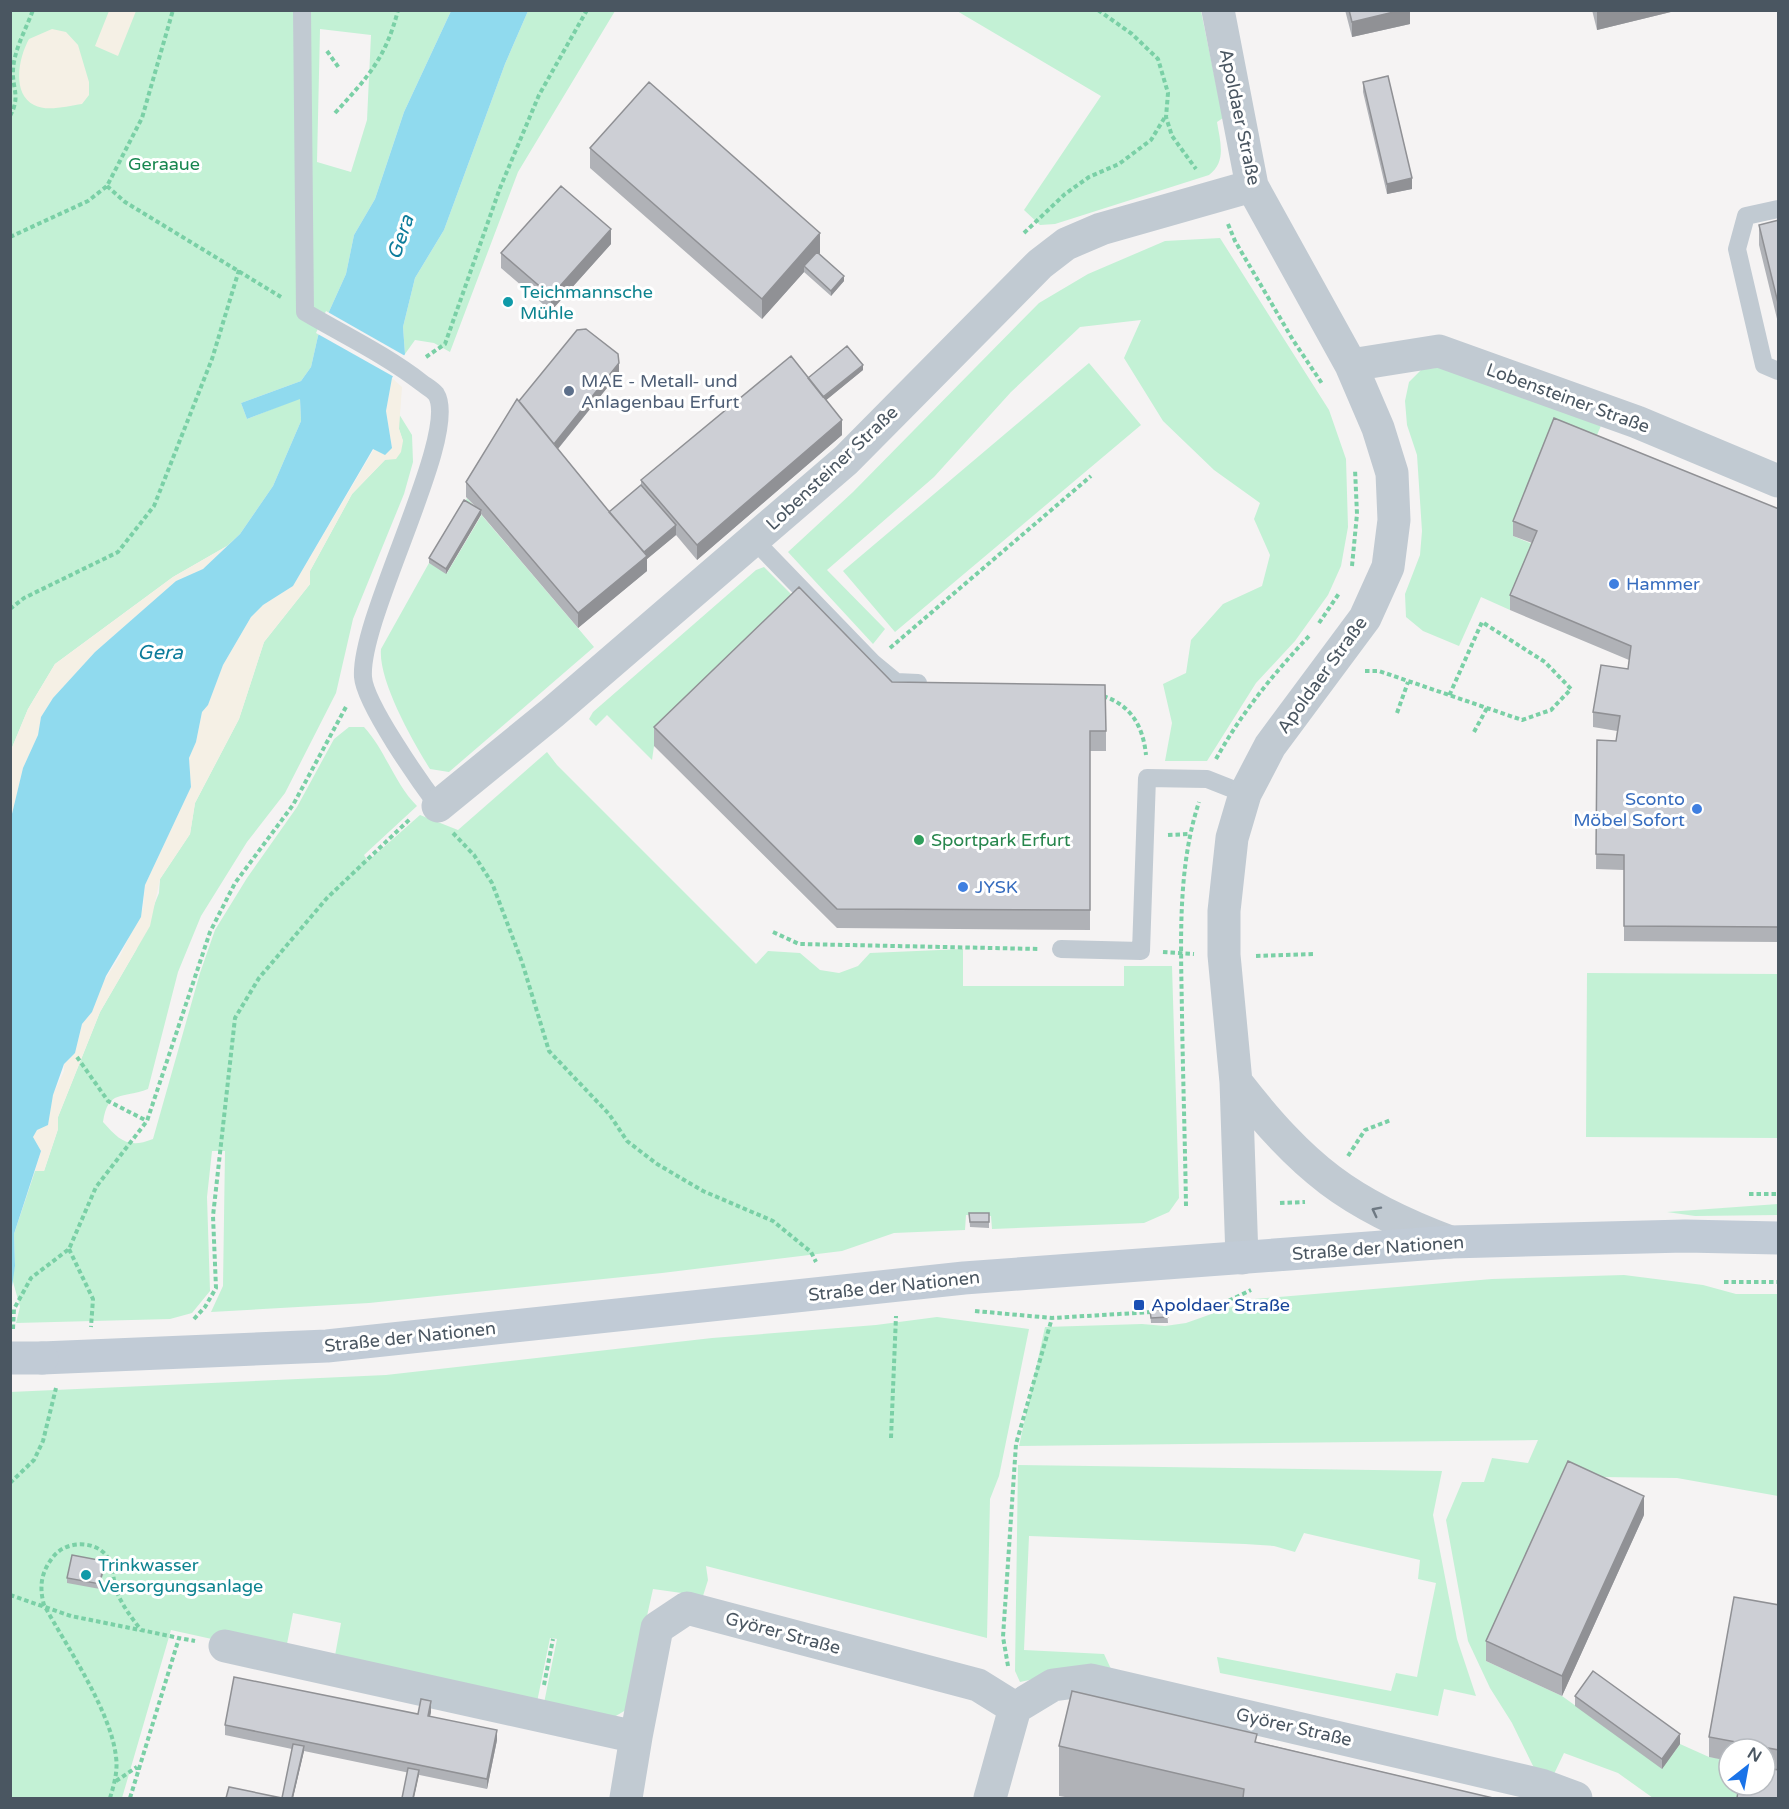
<svg xmlns="http://www.w3.org/2000/svg" width="1789" height="1809" viewBox="0 0 1789 1809" font-family="'Varela Round',sans-serif">
	<style>
		.green { fill: #c3f1d5; fill-rule: evenodd }
		.sand { fill: #f5f0e5 }
		.water { fill: #90daee }
		.pier { fill: #f5f3f3 }
		.lines { fill: none; stroke-linecap: round; stroke-linejoin: round }
		.path { stroke: #7ad0a6; stroke-width: 4; stroke-dasharray: 4.5 3; stroke-linecap: butt }
		.service { stroke: #c1cad2; stroke-width: 18 }
		.minor { stroke: #c1cad2; stroke-width: 33 }
		.secondary { stroke: #c1cbd6; stroke-width: 33 }
		.secondary-bridge { stroke: #c1cbd6; stroke-width: 33 }
		.wall { fill: #b0b2b7 }
		.shaded-wall { fill: #909195 }
		.building { fill: #cdcfd5; stroke: #909195; stroke-width: 1.5 }
		.oneway { stroke: #6e7983 }
		.culture-dot { fill: #0f9aa8; stroke: #fff; stroke-width: 2 }
		.service-dot { fill: #5c6f8a; stroke: #fff; stroke-width: 2 }
		.shop-dot { fill: #3f7fe0; stroke: #fff; stroke-width: 2 }
		.leisure-dot { fill: #2e9e5b; stroke: #fff; stroke-width: 2 }
		.transit-dot { fill: #1a4fb4; stroke: #fff; stroke-width: 2 }
		.labels { text-anchor: middle; stroke-width: 6; stroke-linejoin: round; paint-order: stroke }
		.street-label { font-size: 18px; fill: #4a5661; stroke: #fff }
		.park-label { font-size: 18px; fill: #17864f; stroke: #fff }
		.culture-label { font-size: 18px; fill: #0d838f; stroke: #fff; text-anchor: start }
		.service-label { font-size: 18px; fill: #4e5e75; stroke: #fff; text-anchor: start }
		.shop-label { font-size: 18px; fill: #366cbe; stroke: #fff; text-anchor: start }
		.leisure-label { font-size: 18px; fill: #27864d; stroke: #fff; text-anchor: start }
		.transit-label { font-size: 18px; fill: #164399; stroke: #fff; text-anchor: start }
		.water-label { font-size: 20px; font-style: italic; fill: #0c7c9b; stroke: #fff }
	</style>
	<rect width="100%" height="100%" fill="#f5f3f3"/>
	<path class="green" d="M 10,11 L 451,11 L 404,112 L 375,199 L 354,235 L 346,274 L 318,336 L 311,367 L 301,381 L 241,403 L 247,419 L 300,398 L 301,421 L 273,486 L 240,534 L 227,546 L 173,577 L 55,664 L 28,709 L 11,750 ZM 320,29 L 371,35 L 367,120 L 351,172 L 317,162 Z
		M 528,11 L 615,11 L 518,172 L 450,352 L 434,343 L 415,340 L 405,354 L 403,327 L 415,278 L 444,230 L 505,64 Z
		M 957,11 L 1201,11 L 1223,118 L 1217,122 C 1220,141 1227,162 1209,175 L 1055,224 L 1040,225 L 1024,210 L 1101,96 Z
		M 1220,238 L 1329,410 L 1346,459 L 1348,527 L 1341,566 L 1328,595 L 1295,641 L 1256,683 L 1207,761 L 1165,761 L 1172,723 L 1163,684 L 1186,673 L 1191,640 L 1223,604 L 1262,586 L 1270,555 L 1254,519 L 1260,503 L 1214,470 L 1163,421 L 1124,358 L 1141,320 L 1080,327 L 1011,392 L 934,477 L 827,570 L 885,629 L 873,644 L 788,552 L 853,492 L 1039,303 L 1088,274 L 1165,241 Z
		M 1089,363 L 1141,425 L 895,632 L 843,571 Z
		M 1450,367 L 1603,421 L 1591,449 L 1513,536 L 1537,546 L 1510,610 L 1481,597 L 1459,646 L 1423,631 L 1406,617 L 1405,594 L 1420,555 L 1422,531 L 1417,455 L 1407,425 L 1405,401 L 1409,382 L 1422,369 Z
		M 399,414 L 412,435 L 413,462 L 404,494 L 353,619 L 336,693 L 285,793 L 247,842 L 201,916 L 178,972 L 148,1089 C 122,1099 108,1089 103,1122 C 119,1140 128,1149 153,1139 L 200,973 L 215,930 L 247,878 L 297,807 L 334,739 L 349,727 L 364,727 C 386,751 394,783 417,806 L 364,855 L 368,861 L 420,815 L 458,830 L 547,752 L 557,765 L 756,964 L 768,951 L 800,953 L 820,970 L 839,973 L 858,966 L 870,953 L 963,949 L 963,986 L 1124,986 L 1124,966 L 1172,966 L 1179,1198 L 1169,1212 L 1144,1223 L 992,1229 L 991,1216 L 966,1215 L 965,1230 L 894,1233 L 842,1251 L 662,1273 L 369,1303 L 211,1312 L 223,1286 L 225,1151 L 212,1151 L 207,1197 L 210,1291 L 192,1313 L 170,1319 L 16,1323 L 20,1307 L 12,1278 L 15,1266 L 14,1234 L 35,1171 L 44,1171 L 58,1129 L 58,1117 L 100,1012 L 136,950 L 159,893 L 160,879 L 190,834 L 195,803 L 239,719 L 264,642 L 310,584 L 310,571 L 352,494 L 403,441 L 399,429 Z
		M 467,498 L 594,647 L 449,772 L 430,769 C 413,742 378,680 381,649 L 429,563 L 447,573 L 481,516 L 464,505 Z
		M 764,567 L 801,604 L 654,746 L 652,760 L 607,715 L 596,726 L 589,719 L 593,712 L 756,570 Z
		M 1587,973 L 1778,974 L 1778,1138 L 1586,1137 Z
		M 1778,1204 L 1778,1215 L 1695,1216 L 1667,1212 Z
		M 1624,1275 L 1703,1285 L 1736,1294 L 1778,1294 L 1778,1496 L 1677,1478 L 1601,1477 L 1486,1661 L 1562,1696 L 1662,1768 L 1680,1744 L 1709,1757 L 1729,1760 L 1729,1785 L 1741,1785 L 1738,1798 L 1653,1798 L 1618,1773 L 1564,1753 L 1554,1774 L 1534,1768 L 1512,1723 L 1490,1688 L 1468,1641 L 1446,1520 L 1462,1482 L 1484,1482 L 1492,1458 L 1528,1463 L 1538,1440 L 1019,1446 L 1045,1327 L 1142,1324 L 1165,1326 L 1186,1323 L 1254,1299 L 1492,1279 Z
		M 937,1317 L 1029,1329 L 999,1476 L 990,1499 L 987,1638 L 706,1566 L 708,1580 L 703,1596 L 653,1589 L 626,1710 L 609,1720 L 543,1708 L 557,1639 L 550,1638 L 536,1707 L 334,1661 L 341,1623 L 293,1613 L 286,1649 L 230,1643 L 171,1630 L 122,1798 L 11,1798 L 10,1392 L 386,1375 L 712,1338 L 876,1325 Z
		M 1018,1465 L 1442,1471 L 1433,1515 L 1457,1639 L 1476,1696 L 1444,1689 L 1438,1716 L 1220,1673 L 1217,1657 L 1391,1691 L 1396,1673 L 1417,1677 L 1436,1583 L 1418,1579 L 1420,1560 L 1304,1533 L 1295,1552 L 1274,1546 L 1245,1544 L 1029,1536 L 1024,1650 L 1104,1654 L 1111,1669 L 1057,1674 L 1020,1682 L 1015,1671 Z"/>
	<path class="sand" d="M 109,11 L 136,11 L 118,56 L 95,46 Z
		M 52,29 L 66,32 L 78,45 L 89,82 L 89,95 L 82,104 C 67,106 47,112 34,105 C 11,93 19,57 29,39 Z
		M 392,378 L 402,387 L 399,429 L 403,441 L 401,452 L 396,459 L 385,460 L 352,494 L 310,571 L 310,584 L 264,642 L 239,719 L 195,803 L 190,834 L 160,879 L 150,926 L 100,1012 L 58,1117 L 58,1129 L 44,1171 L 35,1171 L 41,1151 L 33,1137 L 64,1071 L 64,1064 L 75,1053 L 82,1024 L 92,1012 L 102,984 L 120,956 L 143,908 L 145,885 L 191,787 L 189,758 L 196,742 L 202,712 L 208,705 L 223,665 L 251,617 L 263,605 L 293,586 L 374,449 L 392,448 L 386,411 Z
		M 227,546 L 203,569 L 176,581 L 95,652 L 53,698 L 41,717 L 38,735 L 23,768 L 11,818 L 11,750 L 28,709 L 55,664 L 173,577 Z"/>
	<path class="water" d="M 451,11 L 528,11 L 505,64 L 444,230 L 415,278 L 403,327 L 405,354 L 392,378 L 386,411 L 392,448 L 385,455 L 373,449 L 293,586 L 263,605 L 251,617 L 223,665 L 208,705 L 202,712 L 196,742 L 189,758 L 191,787 L 145,885 L 141,917 L 106,976 L 92,1012 L 82,1024 L 75,1053 L 64,1064 L 53,1095 L 48,1125 L 37,1130 L 33,1137 L 41,1151 L 14,1234 L 15,1266 L 11,1294 L 11,818 L 23,768 L 38,735 L 41,717 L 53,698 L 95,652 L 176,581 L 203,569 L 240,534 L 273,486 L 301,421 L 300,399 L 247,419 L 241,403 L 301,381 L 311,367 L 318,336 L 346,274 L 354,235 L 375,199 L 404,112 Z"/>
	<path class="pier" d="M 326,311 L 407,357 L 396,378 L 316,333 Z"/>
	<g class="lines">
		<path class="path" d="M 1098,10 L 1132,34 L 1158,59 L 1168,93 L 1166,117 L 1172,136 L 1196,169
			M 327,51 L 339,68
			M 335,113 C 367,78 386,58 398,10
			M 10,116 C 21,96 12,89 13,70 C 14,50 26,29 33,10
			M 107,186 L 125,202 L 281,297
			M 1228,224 L 1235,241 L 1293,340 L 1323,385
			M 1024,233 L 1065,194 L 1089,177 L 1119,164 L 1151,140 L 1165,117
			M 10,237 L 88,201 L 107,186 L 142,118 L 173,10
			M 426,357 L 445,344 L 500,188 L 539,95 L 587,10
			M 1352,566 L 1357,514 L 1355,469
			M 10,609 L 24,598 L 118,552 L 154,506 L 212,359 L 239,270
			M 1319,623 L 1340,592
			M 890,648 L 1091,476
			M 1365,671 L 1379,671 L 1522,720 L 1551,710 L 1571,689 L 1545,662 L 1482,622 L 1449,696
			M 1103,696 C 1131,705 1143,726 1146,755
			M 1397,713 L 1408,682
			M 1474,732 L 1487,708
			M 1216,759 C 1242,712 1274,673 1311,634
			M 453,833 L 474,855 L 492,883 L 522,962 L 549,1051 L 609,1114 L 627,1141 L 657,1164 L 703,1191 L 773,1221 L 811,1252 L 816,1262
			M 1168,835 L 1189,834
			M 773,932 L 799,944 L 1039,949
			M 1163,952 L 1194,954
			M 1256,956 L 1315,954
			M 77,1057 L 108,1101 L 147,1121
			M 1348,1156 L 1365,1130 L 1391,1120
			M 1749,1194 L 1778,1194
			M 1280,1203 L 1305,1202
			M 1186,1206 C 1185,1142 1183,1079 1182,1015 C 1181,944 1177,869 1199,802
			M 69,1249 L 93,1299 L 91,1327
			M 1724,1282 L 1778,1282
			M 975,1311 L 1052,1318 L 1153,1312
			M 1163,1311 L 1214,1308 L 1251,1290
			M 194,1319 L 205,1307 L 216,1288 L 213,1216 L 235,1018 L 259,978 L 327,898 L 411,818
			M 13,1329 L 14,1309 L 31,1278 L 69,1249 L 96,1187 L 147,1121 L 210,932 L 235,883 L 293,805 L 347,705
			M 891,1438 L 896,1316
			M 10,1483 L 34,1460 L 43,1441 L 56,1388
			M 10,1595 L 71,1616 L 140,1630
			M 1008,1666 L 1003,1637 L 1016,1444 L 1052,1318
			M 544,1685 L 553,1639
			M 116,1781 L 137,1767
			M 110,1798 C 114,1785 118,1771 116,1757 C 111,1711 67,1647 44,1605 C 39,1587 41,1572 53,1557 C 64,1542 92,1539 106,1555 C 113,1564 113,1579 116,1590 C 122,1605 131,1617 141,1630 L 179,1638
			M 130,1798 L 179,1638 L 195,1641"/>
		<path class="service" d="M 302,10 L 305,312 C 344,335 386,355 422,383 C 426,386 433,390 436,394 C 461,433 359,617 363,677 C 365,704 420,782 438,806
			M 1778,209 L 1746,216 L 1737,249 L 1764,365 L 1778,371
			M 754,540 L 873,663 L 896,682 L 918,683
			M 1061,949 L 1141,951 L 1147,778 L 1207,779 L 1245,794"/>
		<path class="minor" d="M 1218,10 L 1252,186 L 1351,365 L 1378,428 L 1392,473 L 1394,520 L 1388,567 L 1365,618 L 1270,746 L 1245,794 L 1232,838 L 1224,911 L 1224,955 L 1236,1082 L 1242,1258
			M 1351,365 L 1439,351 L 1637,422 L 1778,481
			M 438,806 L 552,713 L 846,460 L 1040,264 L 1066,244 L 1101,229 L 1252,186
			M 1236,1082 C 1303,1168 1348,1204 1450,1242
			M 225,1646 L 636,1737 L 657,1628 L 687,1608 L 978,1685 L 1015,1708
			M 626,1798 L 636,1737
			M 990,1798 L 1015,1708 L 1053,1685 L 1091,1680 L 1541,1785 L 1576,1798"/>
		<path class="secondary" d="M 42,1358 L 327,1346 L 964,1278 L 1450,1242 L 1685,1236 L 1778,1238"/>
		<path class="secondary-bridge" d="M 10,1358 L 42,1358"/>
	</g>
	<path class="wall" d="M 1345,10 L 1410,10 L 1410,24 L 1352,37 Z
		M 1592,10 L 1679,10 L 1597,30 Z
		M 1363,82 L 1412,189 L 1387,194 L 1363,92 Z
		M 590,148 L 820,253 L 819,254 L 844,281 L 831,296 L 804,272 L 762,319 L 590,168 Z
		M 1779,220 L 1779,327 L 1759,245 L 1759,225 Z
		M 611,244 L 551,311 L 501,268 L 501,253 Z
		M 863,370 L 826,400 L 842,435 L 697,560 L 676,535 L 647,559 L 647,571 L 578,628 L 481,514 L 446,574 L 429,563 L 429,558 L 475,506 L 466,497 L 466,482 L 519,401 L 619,373 L 558,449 L 609,512 L 641,485 L 641,480 L 808,378 Z
		M 1779,509 L 1779,942 L 1624,941 L 1624,870 L 1596,869 L 1597,740 L 1616,741 L 1617,731 L 1593,727 L 1593,712 L 1628,669 L 1629,660 L 1510,610 L 1510,595 L 1532,543 L 1513,536 L 1513,521 Z
		M 892,682 L 1106,731 L 1106,751 L 1090,751 L 1090,930 L 837,928 L 654,746 L 654,727 Z
		M 969,1213 L 989,1213 L 989,1228 L 970,1227 Z
		M 1150,1310 L 1167,1310 L 1168,1323 L 1151,1323 Z
		M 1644,1515 L 1562,1696 L 1486,1661 L 1486,1641 Z
		M 104,1566 L 100,1589 L 67,1583 L 67,1578 Z
		M 1779,1605 L 1779,1770 L 1765,1767 L 1765,1749 L 1729,1749 L 1729,1761 L 1709,1757 L 1709,1737 Z
		M 1575,1696 L 1680,1744 L 1662,1769 L 1575,1706 Z
		M 431,1712 L 430,1716 L 497,1740 L 487,1789 L 304,1751 L 293,1798 L 226,1798 L 282,1798 L 292,1749 L 225,1735 L 225,1725 L 418,1714 Z
		M 1257,1742 L 1493,1798 L 1071,1798 L 1059,1796 L 1059,1746 Z"/>
	<path class="shaded-wall" d="M 1402,10 L 1410,10 L 1410,24 L 1352,37 L 1352,22 Z
		M 1597,10 L 1679,10 L 1597,30 Z
		M 1412,178 L 1412,189 L 1387,194 L 1387,184 Z
		M 611,229 L 611,244 L 551,311 L 551,296 Z
		M 820,233 L 820,253 L 807,269 L 804,266 L 804,272 L 762,319 L 762,299 Z
		M 844,276 L 844,281 L 831,296 L 831,291 Z
		M 619,363 L 619,373 L 552,456 L 552,446 Z
		M 863,365 L 863,370 L 819,406 L 819,401 Z
		M 842,420 L 842,435 L 697,560 L 697,545 Z
		M 481,510 L 481,515 L 446,574 L 446,569 Z
		M 676,525 L 676,535 L 647,559 L 647,571 L 578,628 L 578,613 L 641,554 Z
		M 1644,1496 L 1644,1515 L 1562,1696 L 1562,1676 Z
		M 104,1561 L 104,1566 L 100,1589 L 100,1584 Z
		M 431,1701 L 431,1712 L 428,1726 L 428,1716 Z
		M 497,1730 L 497,1740 L 487,1789 L 487,1779 Z
		M 1680,1734 L 1680,1744 L 1662,1769 L 1662,1759 Z
		M 304,1746 L 304,1751 L 293,1798 L 292,1798 Z
		M 419,1770 L 419,1775 L 414,1798 L 413,1798 Z"/>
	<path class="building" d="M 1349,10 L 1402,10 L 1352,22 Z
		M 1388,76 L 1412,178 L 1387,184 L 1363,82 Z
		M 649,82 L 820,233 L 762,299 L 590,148 Z
		M 561,186 L 611,229 L 551,296 L 501,253 Z
		M 1779,220 L 1779,307 L 1759,225 Z
		M 817,252 L 844,276 L 831,291 L 804,266 Z
		M 586,329 L 618,354 L 619,363 L 554,444 L 519,401 L 577,330 Z
		M 847,346 L 863,365 L 823,397 L 808,378 Z
		M 791,356 L 842,420 L 697,545 L 641,480 Z
		M 517,399 L 607,509 L 647,556 L 578,613 L 466,482 Z
		M 1554,418 L 1779,509 L 1779,927 L 1624,926 L 1624,855 L 1596,854 L 1597,740 L 1616,741 L 1620,716 L 1593,712 L 1601,665 L 1628,669 L 1631,646 L 1510,595 L 1537,531 L 1513,521 Z
		M 641,485 L 676,525 L 644,552 L 609,512 Z
		M 464,500 L 481,510 L 446,569 L 429,558 Z
		M 799,587 L 892,682 L 1105,685 L 1106,731 L 1090,731 L 1090,910 L 837,909 L 654,727 Z
		M 969,1213 L 989,1213 L 989,1222 L 970,1222 Z
		M 1150,1310 L 1167,1310 L 1168,1317 L 1151,1318 Z
		M 1568,1461 L 1644,1496 L 1562,1676 L 1486,1641 Z
		M 72,1555 L 104,1561 L 100,1584 L 67,1578 Z
		M 1734,1597 L 1779,1605 L 1779,1750 L 1709,1737 Z
		M 1593,1671 L 1680,1734 L 1662,1759 L 1575,1696 Z
		M 234,1677 L 418,1714 L 421,1699 L 431,1701 L 428,1716 L 497,1730 L 487,1779 L 225,1725 Z
		M 1072,1691 L 1257,1734 L 1255,1742 L 1493,1798 L 1243,1798 L 1244,1789 L 1059,1746 Z
		M 293,1744 L 304,1746 L 292,1798 L 226,1798 L 229,1787 L 282,1798 Z
		M 408,1768 L 419,1770 L 413,1798 L 402,1798 Z
		M 1765,1768 L 1779,1770 L 1779,1798 L 1737,1798 L 1739,1785 L 1765,1785 Z"/>
	<defs><path id="oneway-chevron" d="M-2-3.5L2.5 0L-2 3.5" fill="none" stroke-width="1.6" stroke-linecap="round" stroke-linejoin="round" transform="scale(1.5)"/></defs>
	<use class="oneway" href="#oneway-chevron" transform="translate(1376 1211) rotate(-153)"/>
	<g class="culture-dot">
		<circle cx="508" cy="302" r="6"/>
		<circle cx="86" cy="1575" r="6"/>
	</g>
	<circle class="service-dot" cx="569" cy="391" r="6"/>
	<g class="shop-dot">
		<circle cx="1614" cy="584" r="6"/>
		<circle cx="1697" cy="809" r="6"/>
		<circle cx="963" cy="887" r="6"/>
	</g>
	<circle class="leisure-dot" cx="919" cy="840" r="6"/>
	<rect class="transit-dot" x="1133" y="1299" width="12" height="12" rx="3"/>
	<g class="labels">
		<g class="street-label">
			<text transform="translate(1240 117) rotate(78)" y="6">Apoldaer Straße</text>
			<text transform="translate(1568 398) rotate(20)" y="6">Lobensteiner Straße</text>
			<text transform="translate(832 468) rotate(-43)" y="6">Lobensteiner Straße</text>
			<text transform="translate(1322 675) rotate(-54)" y="6">Apoldaer Straße</text>
			<text transform="translate(1378 1248) rotate(-4)" y="6">Straße der Nationen</text>
			<text transform="translate(894 1286) rotate(-6)" y="6">Straße der Nationen</text>
			<text transform="translate(410 1337) rotate(-6)" y="6">Straße der Nationen</text>
			<text transform="translate(783 1633) rotate(15)" y="6">Györer Straße</text>
			<text transform="translate(1294 1727) rotate(13)" y="6">Györer Straße</text>
		</g>
		<g class="park-label">
			<text x="164" y="170">Geraaue</text>
		</g>
		<g class="culture-label">
			<text x="520" y="298">Teichmannsche<tspan x="520" dy="21">Mühle</tspan></text>
			<text x="98" y="1571">Trinkwasser<tspan x="98" dy="21">Versorgungsanlage</tspan></text>
		</g>
		<g class="service-label">
			<text x="581" y="387">MAE - Metall- und<tspan x="581" dy="21">Anlagenbau Erfurt</tspan></text>
		</g>
		<g class="shop-label">
			<text x="1626" y="590">Hammer</text>
			<text x="1685" y="805" text-anchor="end">Sconto<tspan x="1685" dy="21">Möbel Sofort</tspan></text>
			<text x="975" y="893">JYSK</text>
		</g>
		<g class="leisure-label">
			<text x="931" y="846">Sportpark Erfurt</text>
		</g>
		<g class="transit-label">
			<text x="1151" y="1311">Apoldaer Straße</text>
		</g>
		<g class="water-label">
			<text transform="translate(400 237) rotate(-71)" y="7">Gera</text>
			<text x="160" y="659">Gera</text>
		</g>
	</g>
	<rect width="1789" height="1809" fill="none" stroke="#4a5661" stroke-width="24"/>
	<g transform="translate(1747 1767) rotate(31)"><circle r="28" fill="#ffffff" stroke="#b7bbc0" stroke-width="1.5"/>
	<path d="M0-4.5L10 22L0 15L-10 22Z" fill="#1a73e8"/>
	<text y="-9" font-size="16" font-weight="bold" text-anchor="middle" fill="#4a5661">N</text>
	</g>
</svg>
